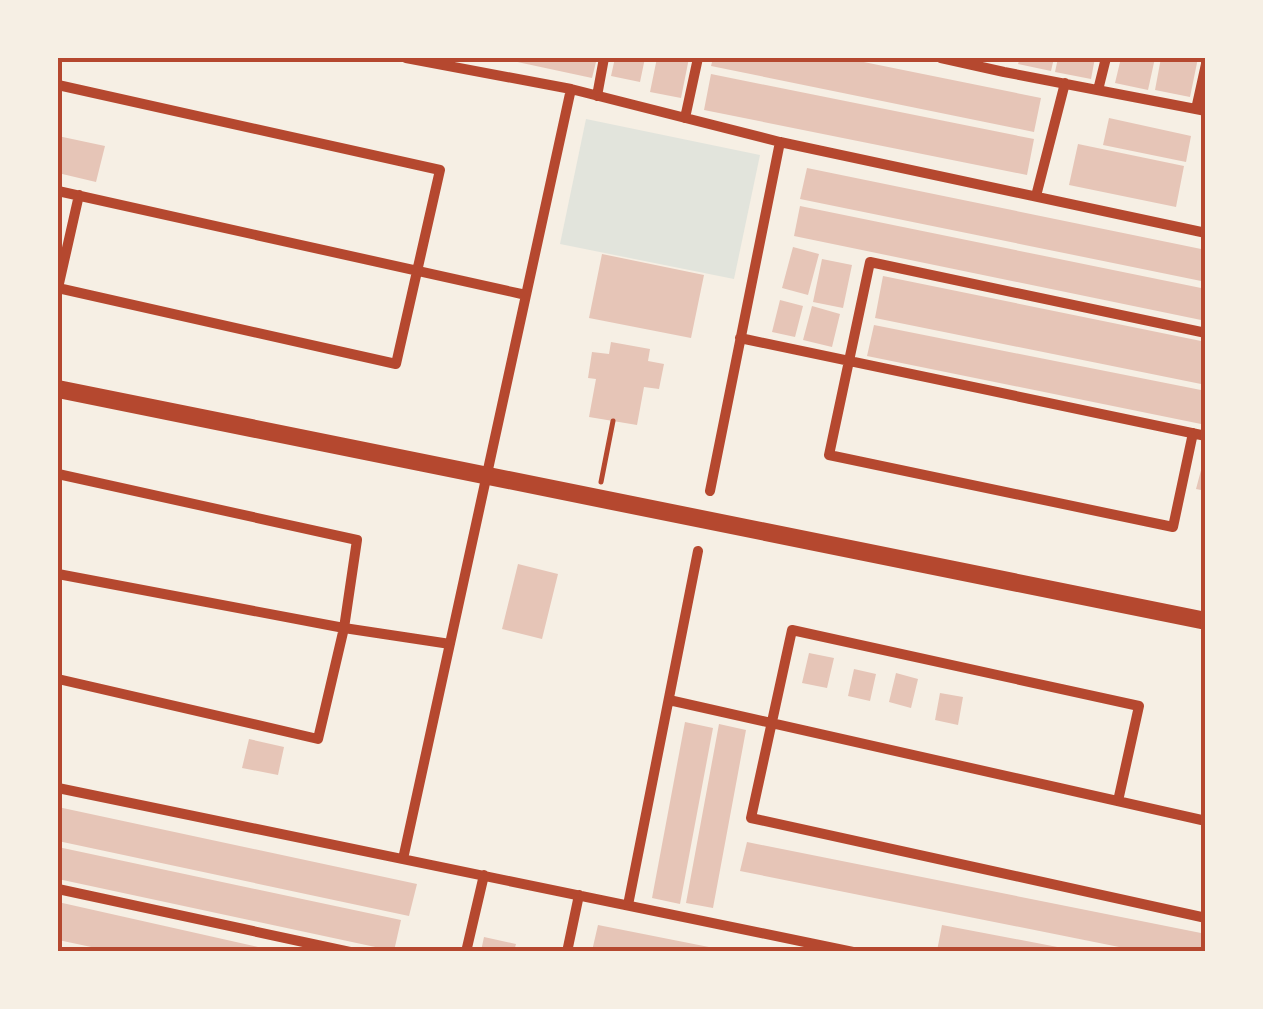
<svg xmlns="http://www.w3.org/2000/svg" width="1263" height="1009" viewBox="0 0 1263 1009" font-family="'Roboto Condensed',sans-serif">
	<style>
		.green { fill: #e2e4dc }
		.building { fill: #e6c5b7 }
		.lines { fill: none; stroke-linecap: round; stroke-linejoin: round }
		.path { stroke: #b5482f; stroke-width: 5 }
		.minor { stroke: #b5482f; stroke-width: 10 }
		.tertiary { stroke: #b5482f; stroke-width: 18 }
		.neatline { fill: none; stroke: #b5482f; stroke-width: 4 }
	</style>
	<rect width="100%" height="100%" fill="#f6efe4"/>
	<path class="green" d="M 586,119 L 760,155 L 734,279 L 560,244 Z"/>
	<path class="building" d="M 499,58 L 597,58 L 592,78 Z
		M 615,58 L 645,58 L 640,82 L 611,76 Z
		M 657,58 L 689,58 L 681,98 L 650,92 Z
		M 713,58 L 844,58 L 1041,98 L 1034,132 L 711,66 Z
		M 1020,58 L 1054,58 L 1051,71 L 1018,64 Z
		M 1058,58 L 1095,58 L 1091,79 L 1055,72 Z
		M 1121,58 L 1155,58 L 1148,90 L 1115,83 Z
		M 1161,58 L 1198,58 L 1190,97 L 1155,90 Z
		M 711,74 L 1034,139 L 1027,175 L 704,110 Z
		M 1109,118 L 1191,136 L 1186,162 L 1103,145 Z
		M 58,136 L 105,146 L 96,182 L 58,173 Z
		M 1078,144 L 1184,166 L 1176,207 L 1069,185 Z
		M 807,168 L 1206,250 L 1206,282 L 800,199 Z
		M 800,206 L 1206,289 L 1206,321 L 794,236 Z
		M 793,247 L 819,254 L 808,295 L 782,288 Z
		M 602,254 L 704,275 L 691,338 L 589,318 Z
		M 822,259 L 852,265 L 843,308 L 813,302 Z
		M 883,276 L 1206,342 L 1206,385 L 875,318 Z
		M 780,300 L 803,306 L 795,337 L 772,332 Z
		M 812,306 L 840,314 L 832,347 L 803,340 Z
		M 874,325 L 1206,391 L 1206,425 L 867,356 Z
		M 611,342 L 650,349 L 648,361 L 664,364 L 659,389 L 644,387 L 637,425 L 589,417 L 596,379 L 588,378 L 592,352 L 609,354 Z
		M 1204,459 L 1206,459 L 1206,491 L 1196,489 Z
		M 518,564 L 558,574 L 542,639 L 502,629 Z
		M 809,653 L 834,658 L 827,688 L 802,683 Z
		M 854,669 L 876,674 L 870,701 L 848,696 Z
		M 896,673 L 918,679 L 911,708 L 889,702 Z
		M 940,693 L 963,697 L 958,725 L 935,720 Z
		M 685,722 L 713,728 L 680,904 L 652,898 Z
		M 719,724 L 746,730 L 713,908 L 686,903 Z
		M 249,739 L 284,747 L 278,775 L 242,768 Z
		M 58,807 L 417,884 L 409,916 L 58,841 Z
		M 747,842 L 1206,934 L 1206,951 L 1139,951 L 740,871 Z
		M 58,847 L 401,920 L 394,951 L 58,879 Z
		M 58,902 L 258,947 L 271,951 L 110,951 L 63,941 L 58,940 Z
		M 598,925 L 724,950 L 724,951 L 592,951 Z
		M 942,925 L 1073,950 L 1072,951 L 937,951 Z
		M 484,937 L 516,944 L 514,951 L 481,951 Z"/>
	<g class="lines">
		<path class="path" d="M 601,482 L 613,421"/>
		<path class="minor" d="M 406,58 L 571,89 L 780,142 L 1206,233
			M 941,58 L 1004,72 L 1206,111
			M 58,85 L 440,170 L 396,364 L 58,288 L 79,195
			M 1098,90 L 1106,58
			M 597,96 L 604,58
			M 1196,109 L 1206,64
			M 685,118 L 698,58
			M 58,191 L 526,295
			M 1036,196 L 1065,83
			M 740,338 L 1206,436
			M 1193,433 L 1173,527 L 829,455 L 870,262 L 1206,333
			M 58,474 L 357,540 L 344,628 L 318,739 L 58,679
			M 710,491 L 780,142
			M 58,574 L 344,628 L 450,644
			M 669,700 L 1206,821
			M 58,788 L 853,952
			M 1118,801 L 1139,706 L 792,630 L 751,818 L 1206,918
			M 403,859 L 571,89
			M 58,889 L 350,952
			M 628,905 L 698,551
			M 466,952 L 484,875
			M 567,952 L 579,895"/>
		<path class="tertiary" d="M 58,389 L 1206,621"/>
	</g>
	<rect width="1263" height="1009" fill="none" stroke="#f6efe4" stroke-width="120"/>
	<rect x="60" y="60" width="1143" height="889" class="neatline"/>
</svg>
